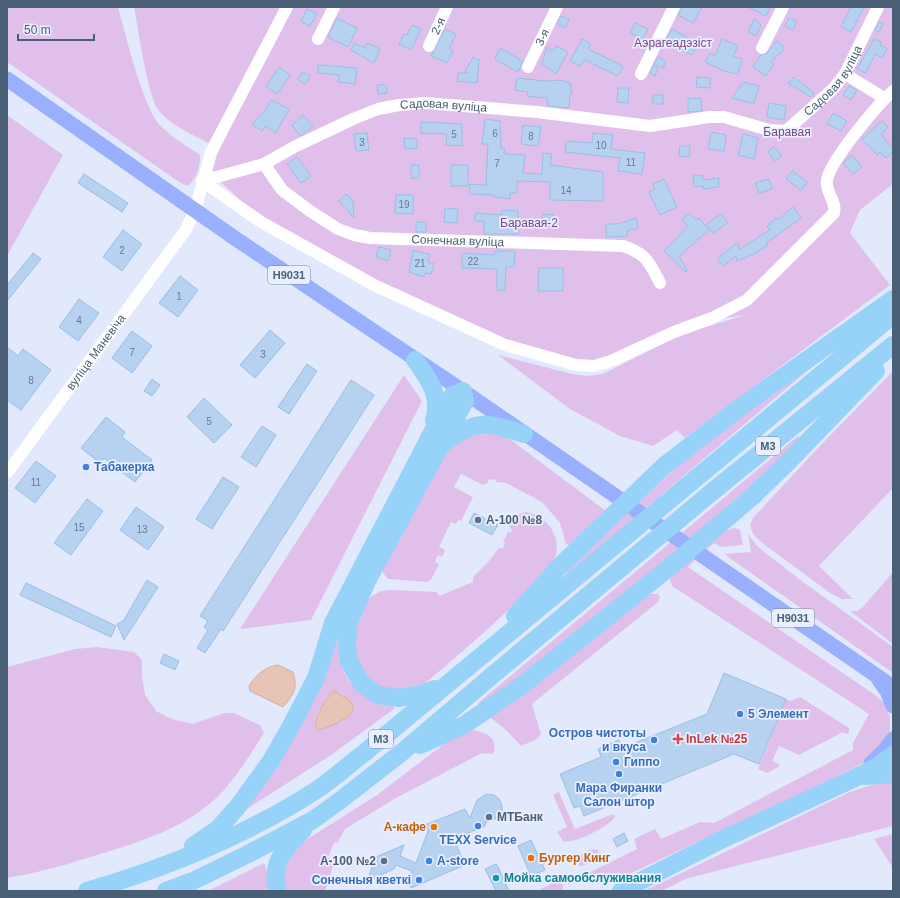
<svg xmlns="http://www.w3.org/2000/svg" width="900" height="898" viewBox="0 0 900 898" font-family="Arial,sans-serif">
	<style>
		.green { fill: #e0c0eb; fill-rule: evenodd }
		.water { fill: #e7c4b6; stroke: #d9ae9c }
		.building { fill: #b7d2f0; stroke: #99bee6 }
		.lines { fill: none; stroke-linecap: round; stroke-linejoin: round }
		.minor { stroke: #fff; stroke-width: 12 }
		.major { stroke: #98b0fe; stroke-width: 15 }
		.highway { stroke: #97d2f9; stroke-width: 18 }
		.shop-dot { fill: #3f7fe0; stroke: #e9efff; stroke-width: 1.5 }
		.service-dot { fill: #5c6f8a; stroke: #e9efff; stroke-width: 1.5 }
		.health-dot { fill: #e0444e; stroke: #e9efff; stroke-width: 1.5 }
		.food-dot { fill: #e8710a; stroke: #e9efff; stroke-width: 1.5 }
		.culture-dot { fill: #0f9aa8; stroke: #e9efff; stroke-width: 1.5 }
		.labels { text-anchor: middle; stroke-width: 3.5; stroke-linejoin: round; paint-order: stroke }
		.number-label { font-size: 10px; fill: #647c94 }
		.shield { fill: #e9efff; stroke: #788a9e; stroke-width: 1 }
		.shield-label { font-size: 11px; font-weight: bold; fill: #485f75 }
		.street-label { font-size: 12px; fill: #485f75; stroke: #e9efff }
		.park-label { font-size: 12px; fill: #7d4588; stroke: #e9efff }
		.shop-label { font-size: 12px; font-weight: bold; fill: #366cbe; stroke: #e9efff; text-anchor: start }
		.service-label { font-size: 12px; font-weight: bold; fill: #4e5e75; stroke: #e9efff; text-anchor: start }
		.health-label { font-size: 12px; font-weight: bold; fill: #be3a42; stroke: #e9efff; text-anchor: start }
		.food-label { font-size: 12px; font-weight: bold; fill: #c56008; stroke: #e9efff; text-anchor: end }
		.culture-label { font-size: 12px; font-weight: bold; fill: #0d838f; stroke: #e9efff; text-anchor: start }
	</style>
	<rect width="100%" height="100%" fill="#e2e9fd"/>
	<path class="green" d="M 7,7 L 118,7 C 125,33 144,109 160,125 C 171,137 187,146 200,155 C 201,164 196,182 187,186 L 179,182 L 7,62 Z
		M 134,7 L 893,7 L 893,184 L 860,210 L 850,233 L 890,285 L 685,438 L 677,430 L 653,446 L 620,436 L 570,409 L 498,355 L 572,374 L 587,376 L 603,374 L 680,335 L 745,315 L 678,325 L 611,358 L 595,361 L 577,362 L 506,341 L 374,282 L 261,219 L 212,174 L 217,155 L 262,62 L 210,144 C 194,135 171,126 159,111 C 148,98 138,28 134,7 Z
		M 7,115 L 63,155 L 7,256 Z
		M 832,350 L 569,573 L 566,573 L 565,571 L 705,441 Z
		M 893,371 L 893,488 L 819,566 L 853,599 L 842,599 L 830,593 L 761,542 L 753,534 L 750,525 L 753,518 L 817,449 Z
		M 404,375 L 422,401 L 311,620 L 240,629 Z
		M 467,433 L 497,433 L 511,440 L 606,511 L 570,545 L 566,544 L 560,523 L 542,502 L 506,483 L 496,482 L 495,479 L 488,480 L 488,483 L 483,485 L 461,474 L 454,487 L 473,497 L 461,521 L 458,520 L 456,524 L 451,522 L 439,547 L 445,550 L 442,557 L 438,555 L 435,562 L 439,564 L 431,580 L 426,582 L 388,579 L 383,573 L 383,567 L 444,453 Z
		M 798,436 L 802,438 L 759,482 L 543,661 L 478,706 L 478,703 Z
		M 526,512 C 548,516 565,540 553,562 C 549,571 538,579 531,587 C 497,623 459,654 421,687 L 412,691 L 377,687 L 356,667 L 353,629 L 366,602 L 372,596 L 381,591 L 391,590 L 437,592 L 439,596 L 473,582 L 473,577 L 489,561 L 499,548 L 502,549 L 505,544 L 503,542 L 508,532 L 511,533 L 512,529 L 509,527 C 514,519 516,513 526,512 Z
		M 734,528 L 740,530 L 743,545 L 721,547 L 714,543 L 688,567 L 878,697 L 884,703 L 890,717 L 890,731 L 879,749 L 863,763 L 758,818 L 735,824 L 617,880 C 605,884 595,881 585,875 L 637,849 L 634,839 L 655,829 L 661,839 L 700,822 L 714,823 L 853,750 L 853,743 L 869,714 L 672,586 L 670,581 L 671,571 L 716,534 Z
		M 748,534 L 757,546 L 799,579 L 893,647 L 893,673 L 724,554 L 751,552 Z
		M 893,572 L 893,644 L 850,611 L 857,611 L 863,607 Z
		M 645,594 L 658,594 L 660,597 L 658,602 L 532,704 L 541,734 L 537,739 L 521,746 L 506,730 L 490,717 Z
		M 340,627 C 337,646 338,672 354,686 C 363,693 383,699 393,704 L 394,709 L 331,755 L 247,809 ZM 338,693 L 353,706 L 349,716 L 338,721 L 315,726 C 318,708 323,703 338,693 Z
		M 97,647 L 134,652 L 142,660 L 142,676 L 145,695 L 156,711 L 172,719 L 193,724 L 224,713 L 234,713 L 260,725 L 264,733 C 249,756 234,782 213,801 C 182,828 145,840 107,852 C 72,863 43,872 7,878 L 7,667 L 75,649 Z
		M 800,697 L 849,728 L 849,733 L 846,734 L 843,732 L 799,755 L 779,746 L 772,761 L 779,764 L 778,767 L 767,773 L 758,769 L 786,699 L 790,701 Z
		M 468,730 C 482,730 500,736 493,754 L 482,753 L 396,798 L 345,829 L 337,843 L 334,843 L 328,857 L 333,866 L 325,891 L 284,891 C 281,872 284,859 298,845 L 377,795 L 456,735 Z
		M 893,781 L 893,826 L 685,879 L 662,891 L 644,891 L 850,792 L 871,785 Z
		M 559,792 L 575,829 L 613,814 L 615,817 C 610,826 573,845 563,841 L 557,832 L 567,827 L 553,795 Z
		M 893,834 L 893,868 L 874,839 Z
		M 594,849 L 598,850 L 601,858 L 580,867 L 578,862 C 580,853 586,852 594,849 Z
		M 264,863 C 269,871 266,882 269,891 L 208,891 Z
		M 561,879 L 563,886 L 562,891 L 537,891 Z"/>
	<path class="water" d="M 278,665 L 293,672 C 298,689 294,694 283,707 L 250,691 L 249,686 C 256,675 264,667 278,665 Z
		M 334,691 L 349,700 L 353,706 C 353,707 353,711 352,712 C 349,718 324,730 317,730 L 315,726 C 318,712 323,702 334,691 Z"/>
	<path class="building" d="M 681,7 L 702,7 L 693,23 L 678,15 Z
		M 748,7 L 770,7 L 766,16 Z
		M 851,7 L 864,7 L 851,32 L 841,27 Z
		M 307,9 L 317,14 L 310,26 L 301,21 Z
		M 561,16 L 569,20 L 565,28 L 557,24 Z
		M 337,18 L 357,28 L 348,47 L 328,37 Z
		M 789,18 L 797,22 L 793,30 L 785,26 Z
		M 754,19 L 761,25 L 756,36 L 748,32 Z
		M 879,22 L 883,24 L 879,32 L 875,30 Z
		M 635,23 L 648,29 L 643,39 L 630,33 Z
		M 412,25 L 421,29 L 411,50 L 399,44 L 404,34 L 407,35 Z
		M 445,29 L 456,34 L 449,49 L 453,51 L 447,63 L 431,56 Z
		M 672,29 L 698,43 L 692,55 L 665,41 Z
		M 582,39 L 591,44 L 588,49 L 623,66 L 618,76 L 585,60 L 580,66 L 570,61 Z
		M 722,39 L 738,46 L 733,56 L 742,59 L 738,74 L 724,71 L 705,62 L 710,53 L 715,56 Z
		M 874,39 L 881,42 L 880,45 L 887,48 L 882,58 L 875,54 L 866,73 L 857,69 Z
		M 777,41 L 785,48 L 771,62 L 774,64 L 766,76 L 753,67 L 761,55 L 766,54 Z
		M 354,43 L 365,48 L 367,43 L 380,49 L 374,63 L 351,50 Z
		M 556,46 L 568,52 L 556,74 L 542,64 L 547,47 L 553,51 Z
		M 500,48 L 523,61 L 518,72 L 495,59 Z
		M 473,57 L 479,60 L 477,83 L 457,81 L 458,73 L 468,73 L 465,72 Z
		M 658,57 L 666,61 L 663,68 L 654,64 Z
		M 318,65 L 357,68 L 355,84 L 338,82 L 339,75 L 318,73 Z
		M 653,66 L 658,68 L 655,76 L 650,73 Z
		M 279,67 L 290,75 L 277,94 L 266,86 Z
		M 302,72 L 310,76 L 306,84 L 298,80 Z
		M 697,77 L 710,78 L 710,88 L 696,87 Z
		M 794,77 L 814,93 L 811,97 L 788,83 Z
		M 517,78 L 546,81 L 559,80 L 570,83 L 572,94 L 570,94 L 569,107 L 568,108 L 548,106 L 547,98 L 527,96 L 528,92 L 515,90 Z
		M 743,82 L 759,86 L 754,104 L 732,98 Z
		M 377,85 L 386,85 L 387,93 L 378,94 Z
		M 849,86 L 857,90 L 851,100 L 843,95 Z
		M 618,88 L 629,88 L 628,103 L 617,102 Z
		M 653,95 L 663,95 L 663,104 L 653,104 Z
		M 701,98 L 702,111 L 688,112 L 688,99 Z
		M 271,100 L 289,109 L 276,133 L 266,126 L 262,131 L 252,124 L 265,110 Z
		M 769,103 L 786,106 L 784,120 L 767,117 Z
		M 833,113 L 847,121 L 841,131 L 827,124 Z
		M 303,115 L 313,126 L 300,136 L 292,125 Z
		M 485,119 L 500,121 L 501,148 L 505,148 L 504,154 L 525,155 L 523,173 L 542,174 L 543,153 L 552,154 L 550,165 L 603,172 L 603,201 L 550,200 L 550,182 L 517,181 L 517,193 L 510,193 L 510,199 L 494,197 L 494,195 L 469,194 L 470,184 L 486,185 L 488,144 L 482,144 Z
		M 882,121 L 888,127 L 881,134 L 893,149 L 893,152 L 886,158 L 880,152 L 877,155 L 862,139 Z
		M 421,122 L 462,124 L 462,146 L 446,145 L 447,134 L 421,133 Z
		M 523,125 L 541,127 L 538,146 L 521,144 Z
		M 711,132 L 726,135 L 724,151 L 708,149 Z
		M 367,133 L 369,150 L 356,151 L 354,134 Z
		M 593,133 L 613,135 L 611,149 L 645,153 L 642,174 L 618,171 L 620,158 L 565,152 L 566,141 L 592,143 Z
		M 743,134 L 758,138 L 754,159 L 738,155 Z
		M 404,138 L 417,139 L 417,149 L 405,148 Z
		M 680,146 L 690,146 L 689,157 L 679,156 Z
		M 774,147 L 782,156 L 775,161 L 768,152 Z
		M 852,155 L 862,167 L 853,174 L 843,163 Z
		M 297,157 L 311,176 L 301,183 L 287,164 Z
		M 411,165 L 419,165 L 419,178 L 411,178 Z
		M 451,165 L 468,165 L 468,186 L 451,186 Z
		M 792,171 L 807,182 L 801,190 L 786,179 Z
		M 84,174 L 128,203 L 122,212 L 78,183 Z
		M 702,175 L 703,180 L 719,178 L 718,187 L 703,189 L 703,186 L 694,187 L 693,176 Z
		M 664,179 L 677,207 L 660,215 L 649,192 L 655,189 L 653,184 Z
		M 769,179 L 772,189 L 759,193 L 755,183 Z
		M 346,194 L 353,201 L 354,218 L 339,201 Z
		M 396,195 L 413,195 L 413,214 L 395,213 Z
		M 793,207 L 801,218 L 766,243 L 768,245 L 754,254 L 737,261 L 736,256 L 723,266 L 717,259 L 737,243 L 740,249 L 770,230 L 767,226 L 776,218 L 778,220 Z
		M 445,208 L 458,209 L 457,223 L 444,222 Z
		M 502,210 L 518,211 L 518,234 L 484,234 L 484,221 L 475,221 L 475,213 L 502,215 Z
		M 543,214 L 553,215 L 552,224 L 542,223 Z
		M 688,214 L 691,214 L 696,220 L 699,218 L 709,230 L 679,256 L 687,271 L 686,272 L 664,251 L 688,226 L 682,219 Z
		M 721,214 L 728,223 L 713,233 L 707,224 Z
		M 636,218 L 638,228 L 627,231 L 627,236 L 606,237 L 606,224 L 618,224 Z
		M 416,222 L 426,222 L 426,232 L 416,232 Z
		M 123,230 L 142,244 L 122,271 L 103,257 Z
		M 379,247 L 391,250 L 388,261 L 376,257 Z
		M 413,250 L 430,255 L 428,262 L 434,264 L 431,274 L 425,273 L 424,277 L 409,272 Z
		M 495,251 L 515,251 L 514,267 L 506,267 L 505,290 L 497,290 L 497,269 L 462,268 L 462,253 L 494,255 Z
		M 33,253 L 41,259 L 7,301 L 7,285 Z
		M 539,268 L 563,268 L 563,291 L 538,291 Z
		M 180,276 L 198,290 L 178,317 L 159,303 Z
		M 79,299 L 99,313 L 78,341 L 59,327 Z
		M 270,330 L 285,343 L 255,378 L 240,365 Z
		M 132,331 L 152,346 L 132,373 L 112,358 Z
		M 7,347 L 18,356 L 23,349 L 51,370 L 21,410 L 7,400 Z
		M 307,364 L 317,371 L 289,414 L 278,407 Z
		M 152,379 L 160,385 L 152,396 L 144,391 Z
		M 351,380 L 374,395 L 223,631 L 221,629 L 205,653 L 197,648 L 208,630 L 204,627 L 208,621 L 200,616 Z
		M 204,398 L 232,425 L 214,443 L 187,417 Z
		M 106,417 L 125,432 L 122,437 L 152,460 L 135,482 L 104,458 L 100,463 L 81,448 Z
		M 262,426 L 276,435 L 256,467 L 241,457 Z
		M 36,461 L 56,476 L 35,503 L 15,488 Z
		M 223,477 L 239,487 L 212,529 L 196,519 Z
		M 87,499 L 103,511 L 71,555 L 54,543 Z
		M 136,507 L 164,527 L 148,550 L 120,530 Z
		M 474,513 L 498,525 L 492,535 L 469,523 Z
		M 147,580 L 158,587 L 124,640 L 117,624 L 124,620 Z
		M 26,583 L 116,626 L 111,637 L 20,595 Z
		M 164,654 L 179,661 L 175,670 L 160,663 Z
		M 724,673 L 786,699 L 759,764 L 734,754 L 584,816 L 580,806 L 574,808 L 560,774 L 601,757 L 598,749 L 619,740 L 622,748 L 707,714 Z
		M 486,794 L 494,795 L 499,799 L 502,805 L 502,811 L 497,818 L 486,822 L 485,826 L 454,839 L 465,865 L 411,888 L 408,882 L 412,871 L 396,865 L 394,869 L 367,881 L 376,857 L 404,845 L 400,856 L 416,863 L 428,831 L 425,825 L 465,809 L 470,818 L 477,800 Z
		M 624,833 L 628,841 L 617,847 L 613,839 Z
		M 531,840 L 545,870 L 531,876 L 518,846 Z
		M 496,864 L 498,867 L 509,891 L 496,891 L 485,869 Z"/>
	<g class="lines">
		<g class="minor">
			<path d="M 318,39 L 334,7"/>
			<path id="s1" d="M 429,46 L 447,7"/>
			<path d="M 762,48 L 783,7"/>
			<path id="s2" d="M 528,67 L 557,7"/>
			<path d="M 641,74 L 674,7"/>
			<path d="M 845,74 L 884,98"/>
			<path id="s3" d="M 264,164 L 282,190 L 310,211 L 338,229 L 354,235 L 370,238 L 623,246 C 647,254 649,262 660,283"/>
			<path d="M 202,181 L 261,222 L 374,285 L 505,345 L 576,365 L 594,366 L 611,361 L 674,332 L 712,318 L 747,300 L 834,213 C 837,201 825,193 827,180 C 830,161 877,105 893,91"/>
			<path id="s4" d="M 202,181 L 264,164 L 294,147 L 353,119 L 378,109 L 399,105 L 426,103 L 537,112 L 650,126 L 709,117 L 724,117 L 769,130 L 786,131 L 833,89 L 845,74 L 878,7"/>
			<path id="s5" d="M 7,473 L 185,231 L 195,211 L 211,152 L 287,7"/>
		</g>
		<path class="major" d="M 7,79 L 236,239 L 463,391 L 893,687
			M 879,680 L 887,691 L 893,706
			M 871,763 L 885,750 L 893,739"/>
		<path class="highway" d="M 415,360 C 430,381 441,395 434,421
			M 445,442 C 478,418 488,423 524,434
			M 515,616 L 558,568 L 664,466 L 742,406 L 893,299
			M 420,745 L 464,725 L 520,687 L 665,571 L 752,497 L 788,462 L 876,371
			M 865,776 L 893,774
			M 193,846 L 218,829 L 239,805 L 271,761 L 291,726 L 316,678 L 333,623 L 447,404 L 453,395 L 463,391 L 465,401 L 367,581 L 348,624 L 347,647 L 349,662 L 362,684 L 378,695 L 398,698 L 422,694 L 435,689
			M 87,891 C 166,868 245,836 315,791 C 332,780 347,766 363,754 L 893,315
			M 166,891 L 193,881 L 246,855 L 313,820 L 342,799 L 401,753 L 494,674 L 712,492 L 893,345
			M 277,891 C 271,861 284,850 303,830
			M 621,891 L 719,841 L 857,777 L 878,766 L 893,755"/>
	</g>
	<g class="shop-dot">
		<circle cx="86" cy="467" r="4"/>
		<circle cx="740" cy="714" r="4"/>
		<circle cx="654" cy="740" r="4"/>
		<circle cx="616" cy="762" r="4"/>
		<circle cx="619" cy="774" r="4"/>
		<circle cx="478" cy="826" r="4"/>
		<circle cx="429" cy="861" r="4"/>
		<circle cx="419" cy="880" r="4"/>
	</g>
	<g class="service-dot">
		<circle cx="478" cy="520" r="4"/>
		<circle cx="489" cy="817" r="4"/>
		<circle cx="384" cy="861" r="4"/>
	</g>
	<path class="health-dot" d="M676 733h4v4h4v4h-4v4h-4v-4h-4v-4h4z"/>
	<g class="food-dot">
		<circle cx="434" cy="827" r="4"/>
		<circle cx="531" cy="858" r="4"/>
	</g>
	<circle class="culture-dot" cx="496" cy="878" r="4"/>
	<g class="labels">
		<g class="number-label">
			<text x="495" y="137">6</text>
			<text x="454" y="138">5</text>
			<text x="531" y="140">8</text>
			<text x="362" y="146">3</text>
			<text x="601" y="149">10</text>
			<text x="631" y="166">11</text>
			<text x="497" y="167">7</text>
			<text x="566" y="194">14</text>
			<text x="404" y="208">19</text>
			<text x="122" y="254">2</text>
			<text x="473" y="265">22</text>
			<text x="420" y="267">21</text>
			<text x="179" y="300">1</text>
			<text x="79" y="324">4</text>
			<text x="132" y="356">7</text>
			<text x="263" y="358">3</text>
			<text x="31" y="384">8</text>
			<text x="209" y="425">5</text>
			<text x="36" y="486">11</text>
			<text x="79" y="531">15</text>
			<text x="142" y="533">13</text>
		</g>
		<g class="shield">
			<rect x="268" y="266" width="42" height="18" rx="3"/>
			<rect x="756" y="437" width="24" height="18" rx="3"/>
			<rect x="772" y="609" width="42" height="18" rx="3"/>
			<rect x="369" y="730" width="24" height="18" rx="3"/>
		</g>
		<g class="shield-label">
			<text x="289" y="279">Н9031</text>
			<text x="768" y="450">М3</text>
			<text x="793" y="622">Н9031</text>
			<text x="381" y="743">М3</text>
		</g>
		<g class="street-label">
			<text dy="4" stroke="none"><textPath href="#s1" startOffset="22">2-я</textPath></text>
			<text dy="4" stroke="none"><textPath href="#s2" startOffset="33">3-я</textPath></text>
			<text dy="4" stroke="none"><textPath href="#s4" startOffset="673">Садовая вуліца</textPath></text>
			<text dy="4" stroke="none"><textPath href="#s4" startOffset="257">Садовая вуліца</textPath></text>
			<text dy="4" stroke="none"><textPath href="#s3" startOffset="221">Сонечная вуліца</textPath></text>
			<text dy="4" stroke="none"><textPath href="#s5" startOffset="150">вуліца Маневіча</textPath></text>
		</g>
		<g class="park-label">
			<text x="673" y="47">Аэрагеадэзіст</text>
			<text x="787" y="136">Баравая</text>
			<text x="529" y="227">Баравая-2</text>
		</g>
		<g class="shop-label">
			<text x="94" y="471">Табакерка</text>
			<text x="748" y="718">5 Элемент</text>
			<text x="646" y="737" text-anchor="end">Остров чистоты<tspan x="646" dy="14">и вкуса</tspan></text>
			<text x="624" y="766">Гиппо</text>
			<text x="619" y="792" text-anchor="middle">Мара Фиранки<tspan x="619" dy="14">Салон штор</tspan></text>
			<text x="478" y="844" text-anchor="middle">TEXX Service</text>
			<text x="437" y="865">A-store</text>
			<text x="411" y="884" text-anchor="end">Сонечныя кветкі</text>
		</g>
		<g class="service-label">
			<text x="486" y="524">А-100 №8</text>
			<text x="497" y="821">МТБанк</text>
			<text x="376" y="865" text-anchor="end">А-100 №2</text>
		</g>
		<g class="health-label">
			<text x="686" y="743">InLek №25</text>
		</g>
		<g class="food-label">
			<text x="426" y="831">А-кафе</text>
			<text x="539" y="862" text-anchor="start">Бургер Кинг</text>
		</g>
		<g class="culture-label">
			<text x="504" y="882">Мойка самообслуживания</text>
		</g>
	</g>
	<rect width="900" height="898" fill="none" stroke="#485f75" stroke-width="16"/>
	<path d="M18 34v6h76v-6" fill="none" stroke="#485f75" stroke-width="2"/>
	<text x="24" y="34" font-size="12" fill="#485f75" stroke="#e9efff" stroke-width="3" paint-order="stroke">50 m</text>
</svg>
